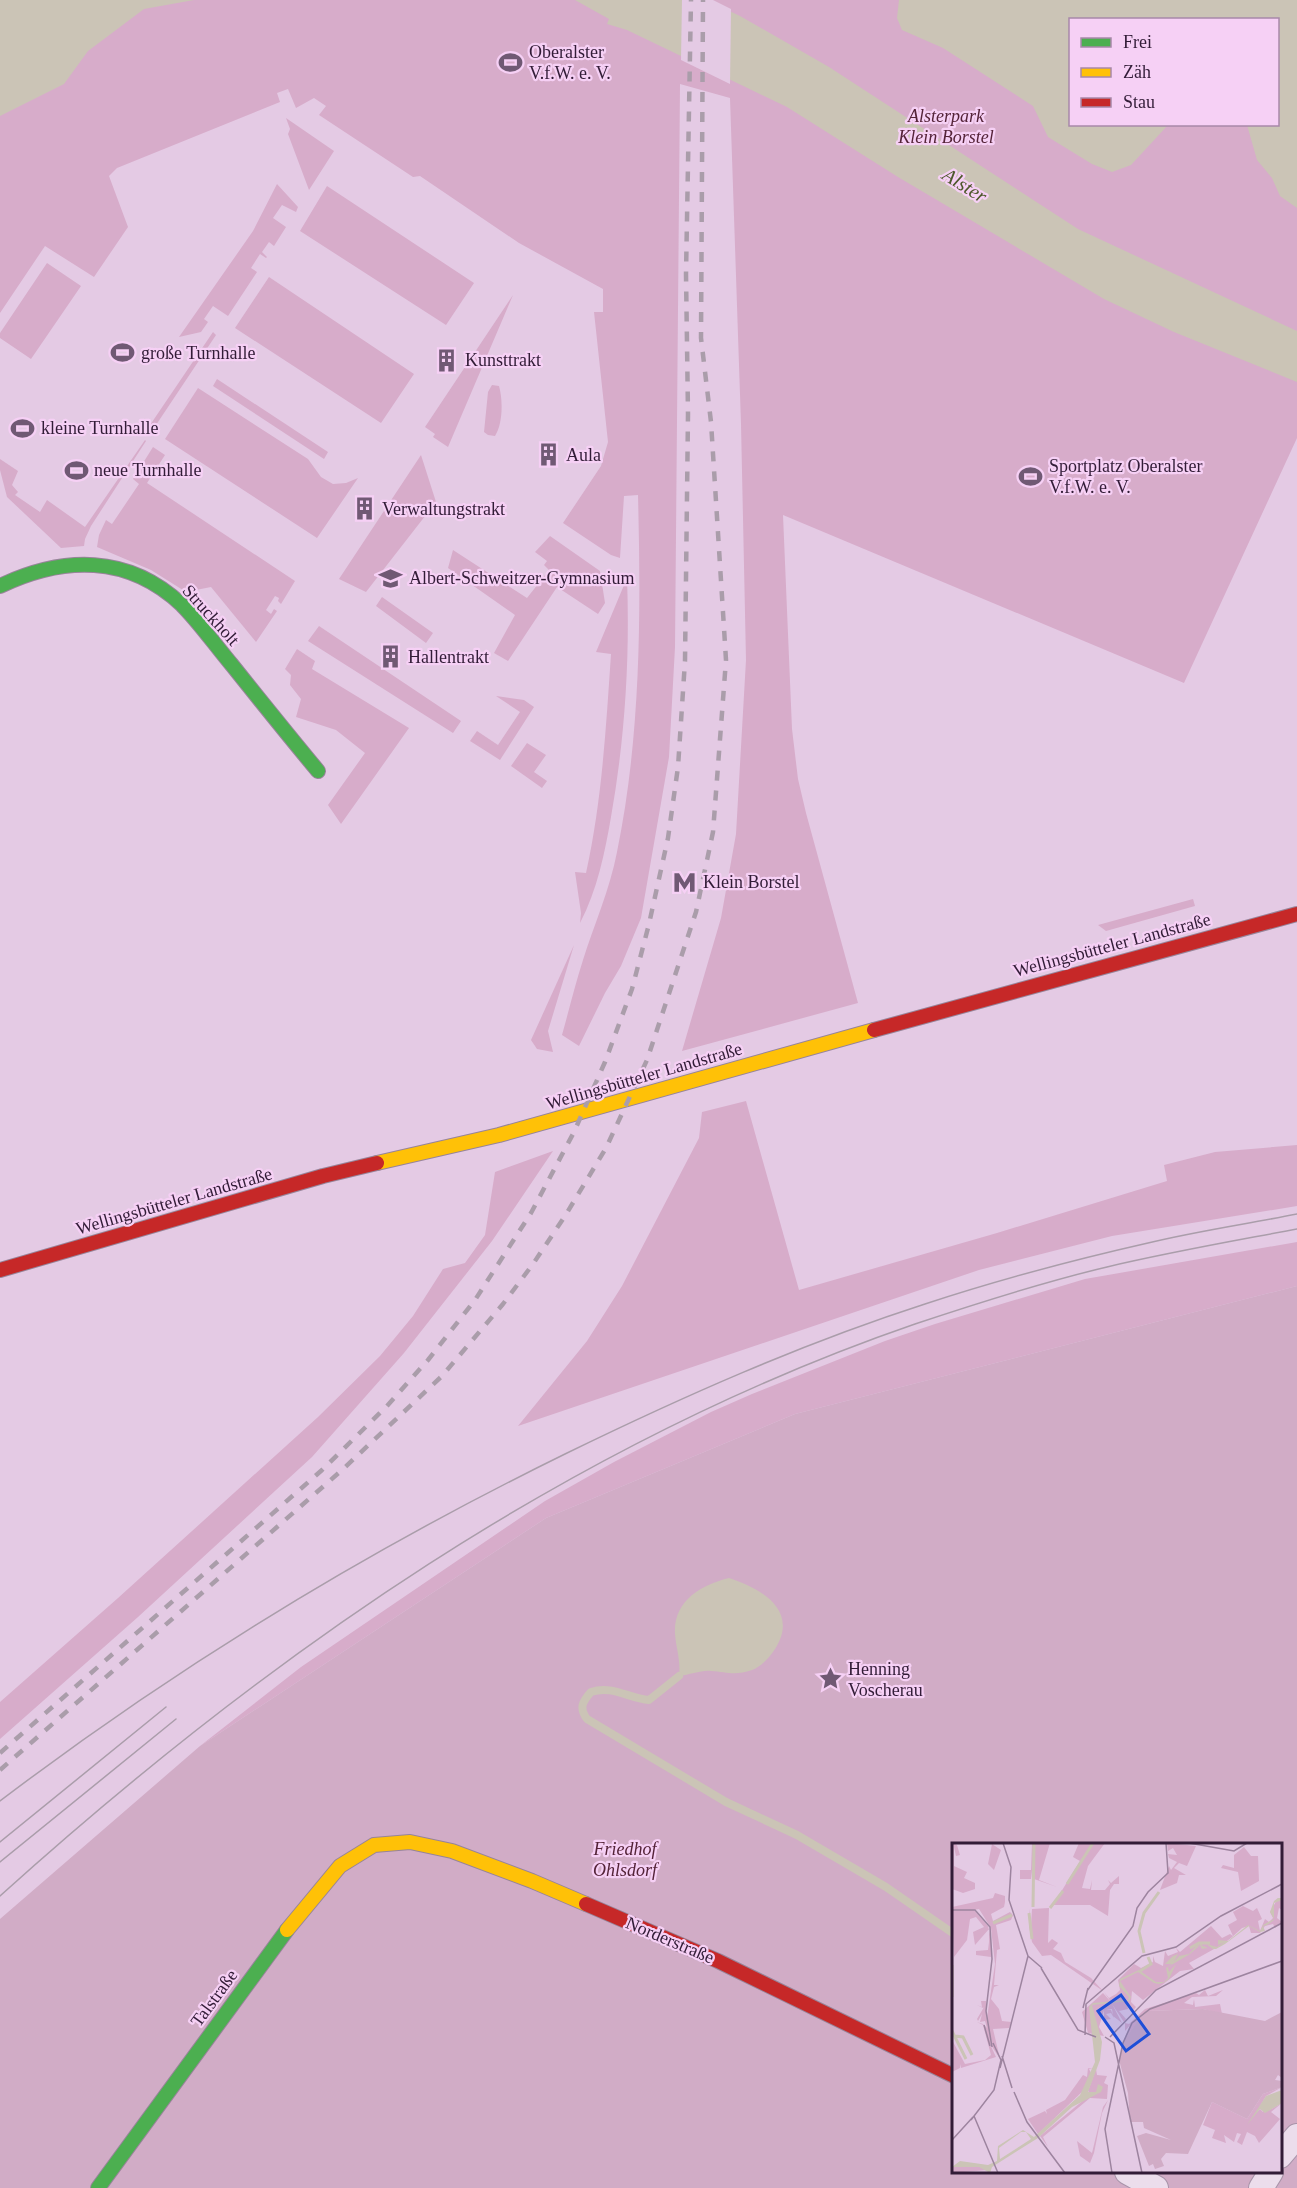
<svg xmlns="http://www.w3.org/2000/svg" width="1297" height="2188" viewBox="0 0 1297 2188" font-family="'Times New Roman',serif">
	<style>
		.green { fill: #d7acca; fill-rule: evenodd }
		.cemetery { fill: #d1acc6; fill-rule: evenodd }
		.water { fill: #cbc4b6 }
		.pier { fill: #e4cae4 }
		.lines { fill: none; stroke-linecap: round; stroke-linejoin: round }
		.stream { stroke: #cbc4b6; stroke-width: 8 }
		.street-casing { stroke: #a894a9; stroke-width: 26 }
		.fast-casing { stroke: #978499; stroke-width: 16 }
		.slow-casing { stroke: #978499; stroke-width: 16 }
		.jam-casing { stroke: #978499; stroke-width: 16 }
		.street { stroke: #ecddec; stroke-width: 24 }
		.fast { stroke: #4caf50; stroke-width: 14 }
		.slow { stroke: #ffc107; stroke-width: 14 }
		.jam { stroke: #c62828; stroke-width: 14 }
		.tram { stroke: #aa9daa; stroke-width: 1.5 }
		.rail { stroke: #aa9daa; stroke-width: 4.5; stroke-dasharray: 10 10; stroke-linecap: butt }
		.labels { text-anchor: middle; stroke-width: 4.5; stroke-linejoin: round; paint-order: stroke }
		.poi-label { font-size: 18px; fill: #321c37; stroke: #f6d0f5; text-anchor: start }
		.park-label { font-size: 18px; font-style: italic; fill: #542338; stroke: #f6d0f5 }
		.street-label { font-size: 18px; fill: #321c37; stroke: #f6d0f5 }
		.water-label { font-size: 20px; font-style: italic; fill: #4d582b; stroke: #f6d0f5 }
		.inset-river { fill: none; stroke: #cbc4b6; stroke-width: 3 }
		.inset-road { fill: none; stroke: #9d849f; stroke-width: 1.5 }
		.view { fill: #1d4ed8; fill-opacity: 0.15; stroke: #1d4ed8; stroke-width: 3 }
		.inset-edge { fill: none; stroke: #321c37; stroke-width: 3 }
	</style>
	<rect width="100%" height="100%" fill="#e4cae4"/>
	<path class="green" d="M 0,0 L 1297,0 L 1297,438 L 1184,683 L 783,515 L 792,729 L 798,779 L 806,813 L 858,1003 L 682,1051 L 721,918 L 736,834 L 746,660 L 741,424 L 730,98 L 680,84 L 675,647 L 669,757 L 641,918 L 621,966 L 605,993 L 579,1046 L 562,1035 C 569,1010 575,985 583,960 C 594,925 610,889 617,852 C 641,735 641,614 638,495 L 624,496 L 620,558 L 611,555 L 563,523 L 601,466 L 608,442 L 594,312 L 603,312 L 603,289 L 519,243 L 420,176 L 413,177 L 319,115 L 326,106 L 314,98 L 296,108 L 288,89 L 277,93 L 280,102 L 117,168 L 109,176 L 128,227 L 94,277 L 45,246 L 0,313 ZM 1070,20 L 1278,20 L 1278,124 L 1070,124 Z
		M 286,118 L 334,151 L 309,190 L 288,134 L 290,129 Z
		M 277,184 L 298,207 L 296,212 L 282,205 L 273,218 L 286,227 L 274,246 L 269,242 L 262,252 L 267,257 L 266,258 L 260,254 L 251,268 L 257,272 L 228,316 L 213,306 L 204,319 L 208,322 L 201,332 L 179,337 L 253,231 Z
		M 327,186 L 474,283 L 446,325 L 300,231 Z
		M 47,263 L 81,286 L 31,359 L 0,338 L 0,333 Z
		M 269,277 L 414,374 L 381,423 L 235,328 Z
		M 513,295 L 448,447 L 433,437 L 435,434 L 425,427 Z
		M 213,332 L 216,335 L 154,428 L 148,428 Z
		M 217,379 L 328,452 L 324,459 L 213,386 Z
		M 492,385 L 499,386 C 503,399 503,424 495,436 L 488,435 L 484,432 L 488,392 Z
		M 198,388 L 308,459 L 321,477 L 333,484 L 346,483 L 358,478 L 317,538 L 165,439 Z
		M 145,440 L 146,441 L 91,526 L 85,539 L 84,546 L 61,548 L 7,497 L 0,470 L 0,459 L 18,471 L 12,485 L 18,492 L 15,495 L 40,512 L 47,500 L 85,527 Z
		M 153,447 L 165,455 L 147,483 L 295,581 L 281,604 L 278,601 L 279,598 L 275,596 L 266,610 L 271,614 L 274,609 L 277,611 L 256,642 L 211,587 L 186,592 L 151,570 L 97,547 L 99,535 L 106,520 L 112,524 L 139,484 L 133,479 Z
		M 421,455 L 436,502 L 366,592 L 339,579 Z
		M 550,536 L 600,571 L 605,603 L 598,614 L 557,587 L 508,661 L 494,653 L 515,615 L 448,568 L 453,550 L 527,598 L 549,570 L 544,565 L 547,561 L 535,552 Z
		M 627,578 C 630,658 625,738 611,817 C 605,852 597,891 580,923 L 581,913 L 575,872 L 586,873 C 602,801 606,727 611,654 L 596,652 Z
		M 382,597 L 433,633 L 426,643 L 376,606 Z
		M 319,626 L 461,721 L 453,733 L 308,641 Z
		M 297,649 L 315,661 L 312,669 L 409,728 L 341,824 L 328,805 L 365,753 L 336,730 L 296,717 L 301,699 L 290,685 L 291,675 L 285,669 Z
		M 496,696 L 524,700 L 534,707 L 500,760 L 470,741 L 477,731 L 498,745 L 520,712 Z
		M 527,743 L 546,755 L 534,772 L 547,781 L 542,788 L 511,766 Z
		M 1193,899 L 1195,906 L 1106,931 L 1098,925 Z
		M 574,945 L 548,1031 L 553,1052 L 537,1049 L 531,1040 Z
		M 746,1101 L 799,1290 L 997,1233 L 1167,1181 L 1164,1165 L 1215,1152 L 1297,1145 L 1297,1206 L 1112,1236 L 979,1270 L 518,1426 L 587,1341 L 622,1286 L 699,1138 L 702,1112 Z
		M 553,1151 L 492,1241 L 404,1353 L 312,1457 L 138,1617 L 0,1739 L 0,1702 L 118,1598 L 318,1417 L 380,1356 L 413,1316 L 443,1269 L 465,1263 L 485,1235 L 495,1172 Z
		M 1297,1242 L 1297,1286 L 795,1414 L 546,1518 L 200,1746 L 301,1667 L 545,1501 L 614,1462 L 711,1412 L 752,1394 L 885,1341 L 935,1324 L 1085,1279 Z"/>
	<path class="cemetery" d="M 1297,1286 L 1297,2188 L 0,2188 L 0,1919 L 200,1746 L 546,1518 L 795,1414 ZM 954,1844 L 1280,1844 L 1280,2172 L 954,2172 Z"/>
	<path class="water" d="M 0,0 L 194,0 L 144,9 L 88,51 L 64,84 L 0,116 Z
		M 575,0 L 706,0 L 740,16 L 829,67 L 1078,229 L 1297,331 L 1297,382 L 1174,332 L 1104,299 L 898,177 L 787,107 L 627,30 L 607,24 L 609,19 Z
		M 899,0 L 1297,0 L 1297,208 L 1280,196 L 1272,178 L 1257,160 L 1247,125 L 1278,124 L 1278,20 L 1070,20 L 1070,124 L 1168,125 L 1131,165 L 1112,172 L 1092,164 L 1048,137 L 1033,106 L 943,48 L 902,30 L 897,18 Z
		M 729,1578 C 760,1588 800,1610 775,1649 C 770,1657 761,1667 752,1670 C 735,1676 727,1672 711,1671 C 701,1670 690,1675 679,1676 C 681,1661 676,1648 675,1634 C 673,1601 701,1585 729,1578 Z"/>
	<path class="pier" d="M 682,0 L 713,0 L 731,9 L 730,84 L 681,60 Z"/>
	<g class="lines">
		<path class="stream" d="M 679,1676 L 649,1700 C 628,1698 612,1685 591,1692 C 582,1702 579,1708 587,1719 L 726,1802 L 797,1835 L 886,1887 L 954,1934"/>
		<defs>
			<path id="street" d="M 1280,2156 L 1297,2136
				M 1127,2172 L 1156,2188
				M 1261,2188 L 1271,2172"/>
			<path id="fast" d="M 0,586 C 63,556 128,554 182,605 C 200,623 215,645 232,665 C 260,700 289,736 318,771
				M 98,2188 L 287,1930"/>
			<path id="slow" d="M 377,1163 L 499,1135 L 874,1030
				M 287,1930 L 340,1866 L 374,1845 L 410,1842 L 452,1851 L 532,1881 L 586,1904"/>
			<path id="jam" d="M 874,1030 L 1297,914
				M 0,1270 L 323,1176 L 377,1163
				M 586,1904 L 718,1961 L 954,2076"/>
		</defs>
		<use href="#street" class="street-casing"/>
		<use href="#fast" class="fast-casing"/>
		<use href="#slow" class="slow-casing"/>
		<use href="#jam" class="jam-casing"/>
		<use href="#street" class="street"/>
		<use href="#fast" class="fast"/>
		<use href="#slow" class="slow"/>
		<use href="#jam" class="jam"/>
		<path class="tram" d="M 0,1801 C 176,1667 367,1551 565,1454 C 682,1397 801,1344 925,1304 C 998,1280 1073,1260 1148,1243 C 1197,1231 1247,1224 1297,1214
			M 0,1842 L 166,1707
			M 0,1862 L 176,1719
			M 0,1896 C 267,1655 572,1442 915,1324 C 978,1303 1043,1282 1107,1267 C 1170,1252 1234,1241 1297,1229"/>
		<path class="rail" d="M 0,1753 L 322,1470 L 386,1407 L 428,1360 L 475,1300 L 531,1213 L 574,1132 L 605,1062 L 632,989 L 649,924 L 668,838 L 678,767 L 685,661 L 688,414 L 686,274 L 691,0
			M 0,1770 L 342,1470 L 442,1376 L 503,1304 L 533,1264 L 565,1216 L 606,1148 L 647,1060 L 696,912 L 713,832 L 726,660 L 711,422 L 701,338 L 703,0"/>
	</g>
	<defs>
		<symbol id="stadium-bare" viewBox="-9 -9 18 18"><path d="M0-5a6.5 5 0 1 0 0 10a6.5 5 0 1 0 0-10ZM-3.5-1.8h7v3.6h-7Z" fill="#705974" stroke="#f6d0f5" stroke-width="2.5" paint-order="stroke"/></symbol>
		<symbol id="building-bare" viewBox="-9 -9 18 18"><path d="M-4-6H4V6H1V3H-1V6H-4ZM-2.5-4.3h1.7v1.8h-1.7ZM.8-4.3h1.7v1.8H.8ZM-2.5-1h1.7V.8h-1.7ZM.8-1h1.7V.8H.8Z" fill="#705974" stroke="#f6d0f5" stroke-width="2.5" paint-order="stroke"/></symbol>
		<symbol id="school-bare" viewBox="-9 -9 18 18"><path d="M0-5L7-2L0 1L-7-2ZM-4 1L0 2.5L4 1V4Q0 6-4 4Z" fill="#705974" stroke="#f6d0f5" stroke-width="2.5" paint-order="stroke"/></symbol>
		<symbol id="metro-bare" viewBox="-9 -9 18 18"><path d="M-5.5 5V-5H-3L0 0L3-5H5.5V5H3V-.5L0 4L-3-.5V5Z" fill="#705974" stroke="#f6d0f5" stroke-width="2.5" paint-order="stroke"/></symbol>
		<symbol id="sight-bare" viewBox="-9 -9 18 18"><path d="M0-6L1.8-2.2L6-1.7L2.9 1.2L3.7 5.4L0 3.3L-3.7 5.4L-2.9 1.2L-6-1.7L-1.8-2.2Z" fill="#705974" stroke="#f6d0f5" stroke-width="2.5" paint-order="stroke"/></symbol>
	</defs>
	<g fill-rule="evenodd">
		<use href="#stadium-bare" x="494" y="46" width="33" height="33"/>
		<use href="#stadium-bare" x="106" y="336" width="33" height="33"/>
		<use href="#building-bare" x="430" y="344" width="33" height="33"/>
		<use href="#stadium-bare" x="6" y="412" width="33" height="33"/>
		<use href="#building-bare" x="532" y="438" width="33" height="33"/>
		<use href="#stadium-bare" x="60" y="454" width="33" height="33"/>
		<use href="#stadium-bare" x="1014" y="460" width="33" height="33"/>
		<use href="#building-bare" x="348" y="492" width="33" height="33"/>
		<use href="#school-bare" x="374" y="562" width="33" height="33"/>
		<use href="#building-bare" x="374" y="640" width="33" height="33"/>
		<use href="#metro-bare" x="668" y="866" width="33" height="33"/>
		<use href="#sight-bare" x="814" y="1662" width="33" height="33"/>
	</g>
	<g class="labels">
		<g class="poi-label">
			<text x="529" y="58">Oberalster<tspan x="529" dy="21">V.f.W. e. V.</tspan></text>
			<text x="141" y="359">große Turnhalle</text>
			<text x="465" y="366">Kunsttrakt</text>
			<text x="41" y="434">kleine Turnhalle</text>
			<text x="566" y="461">Aula</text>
			<text x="1049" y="472">Sportplatz Oberalster<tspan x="1049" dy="21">V.f.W. e. V.</tspan></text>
			<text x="94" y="476">neue Turnhalle</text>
			<text x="382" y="515">Verwaltungstrakt</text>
			<text x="409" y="584">Albert-Schweitzer-Gymnasium</text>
			<text x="408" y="663">Hallentrakt</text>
			<text x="703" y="888">Klein Borstel</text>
			<text x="848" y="1675">Henning<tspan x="848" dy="21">Voscherau</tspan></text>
		</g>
		<g class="park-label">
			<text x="946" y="122">Alsterpark<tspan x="946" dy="21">Klein Borstel</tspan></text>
			<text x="625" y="1855">Friedhof<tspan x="625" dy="21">Ohlsdorf</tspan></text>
		</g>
		<g class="street-label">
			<text transform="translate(211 615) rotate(48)" y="6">Struckholt</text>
			<text transform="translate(1112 945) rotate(-15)" y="6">Wellingsbütteler Landstraße</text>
			<text transform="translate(644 1076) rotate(-16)" y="6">Wellingsbütteler Landstraße</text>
			<text transform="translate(174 1201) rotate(-16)" y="6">Wellingsbütteler Landstraße</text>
			<text transform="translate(670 1940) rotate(23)" y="6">Norderstraße</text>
			<text transform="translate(214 1998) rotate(-54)" y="6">Talstraße</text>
		</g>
		<g class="water-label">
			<text transform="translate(965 185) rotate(32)" y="7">Alster</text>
		</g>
	</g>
	<g transform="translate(952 1843)">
		<rect width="330" height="330" fill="#e4cae4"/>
		<path d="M 0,0 L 5,2 L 8,12 L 4,13 L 2,4 L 2,23 L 15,29 L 12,35 L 23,40 L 23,46 L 11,50 L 0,46 ZM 80,0 L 98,0 L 87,37 L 105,44 L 82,36 L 80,64 L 81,20 L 79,36 L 68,36 L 68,27 L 79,27 ZM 127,0 L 153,0 L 136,23 L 130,45 L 138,46 L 140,37 L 139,47 L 153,47 L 158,41 L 156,37 L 159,40 L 167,33 L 167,41 L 162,41 L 158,47 L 156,73 L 138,62 L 101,62 L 128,18 L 121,14 ZM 215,0 L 244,3 L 235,23 L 227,20 L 222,25 L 234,32 L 227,32 L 225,40 L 208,47 L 217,23 L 219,27 L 225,19 L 217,15 L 216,11 L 225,12 L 221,5 L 216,8 ZM 40,1 L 49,7 L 42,27 L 36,21 ZM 292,4 L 299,13 L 306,13 L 307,38 L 289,48 L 286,29 L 269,25 L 271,22 L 282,25 L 282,12 ZM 43,50 L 53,53 L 53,59 L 52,64 L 39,71 L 41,78 L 58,69 L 61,72 L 59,77 L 44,82 L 48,106 L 45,107 L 42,142 L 47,142 L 42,144 L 39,156 L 47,166 L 50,178 L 59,179 L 57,185 L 41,186 L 48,216 L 37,199 L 44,214 L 9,225 L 8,221 L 8,225 L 0,229 L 0,197 L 13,221 L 33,217 L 39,212 L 31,182 L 25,179 L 31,181 L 35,185 L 33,178 L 28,179 L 30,171 L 26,178 L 25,176 L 32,164 L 31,165 L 25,162 L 30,164 L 29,158 L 34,158 L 35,175 L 43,121 L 39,85 L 27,66 L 22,67 L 36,83 L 39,96 L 39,114 L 24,112 L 24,108 L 36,107 L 37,99 L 37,86 L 23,102 L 21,89 L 32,84 L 24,74 L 18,76 L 15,97 L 2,114 L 0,64 L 41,55 ZM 326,55 L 330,55 L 330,67 L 327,65 L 325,75 L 330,79 L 323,85 L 321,81 L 313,83 L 308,90 L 299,90 L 297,83 L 290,85 L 279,95 L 271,101 L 237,120 L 242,126 L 228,128 L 191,157 L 180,148 L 179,159 L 184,164 L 181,168 L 175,160 L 176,166 L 167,168 L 174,176 L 172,179 L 160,161 L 170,180 L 161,173 L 160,166 L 154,167 L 159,167 L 162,175 L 159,170 L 154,171 L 159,176 L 152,177 L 152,167 L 147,184 L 152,193 L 136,190 L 130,169 L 151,150 L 159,159 L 152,149 L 157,155 L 164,151 L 168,147 L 166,137 L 182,121 L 189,125 L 201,119 L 201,113 L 203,119 L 211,123 L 213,108 L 216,113 L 226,109 L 224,105 L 228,109 L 259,83 L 270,95 L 278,91 L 281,93 L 276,82 L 285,77 L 281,69 L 291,63 L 301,68 L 305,65 L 310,76 L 306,78 L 308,88 L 313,76 L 317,79 L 321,75 L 318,69 ZM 97,65 L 96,100 L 100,96 L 106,100 L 101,106 L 109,110 L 113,119 L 139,135 L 151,148 L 99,112 L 90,113 L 80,99 L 77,83 L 77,66 L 79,83 L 80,66 ZM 253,147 L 256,153 L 271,147 L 264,153 L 240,154 L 232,160 L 241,162 L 242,156 L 243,164 L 268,161 L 270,171 L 251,166 L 194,168 L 172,197 L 178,182 L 173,188 L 173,180 L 177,181 L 193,166 L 244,150 L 247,152 ZM 131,224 L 141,226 L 137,226 L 139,230 L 133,246 L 86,291 L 76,276 L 93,268 L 95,271 L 94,267 L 113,257 L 131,232 L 135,234 L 136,225 ZM 144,226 L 145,232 L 155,233 L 152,240 L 156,242 L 155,256 L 138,255 L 91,294 L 96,304 L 88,293 L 139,251 L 136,248 ZM 330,244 L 314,253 L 304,270 L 308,266 L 311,269 L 312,263 L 318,265 L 312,270 L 330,260 L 319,269 L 328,276 L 307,300 L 303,293 L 295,289 L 290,302 L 285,299 L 289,291 L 285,290 L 282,299 L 272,292 L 274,300 L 260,295 L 263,287 L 251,282 L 260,259 L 295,276 L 311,251 ZM 156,257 L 150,270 L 142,310 L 138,320 L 128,313 L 125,298 L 140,310 L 151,264 ZM 15,322 L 35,325 L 36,327 L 0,330 L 0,324 Z" fill="#d7acca"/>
		<path d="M 251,166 L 313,178 L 330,169 L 330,235 L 326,232 L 323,237 L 330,238 L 330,244 L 311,251 L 295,276 L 260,259 L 236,311 L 214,310 L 209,316 L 212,323 L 203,326 L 201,321 L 197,323 L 185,293 L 194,290 L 219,297 L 192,285 L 191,279 L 178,279 L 176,250 L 167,217 L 172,197 L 193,168 Z" fill="#d1acc6"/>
		<path d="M 326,55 L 330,55 L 330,57 L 322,60 L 322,77 L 315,82 L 311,83 L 313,88 L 308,89 L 297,83 L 273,101 L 264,106 L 261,106 L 253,100 L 249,102 L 256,105 L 250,106 L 248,102 L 238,111 L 216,124 L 217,129 L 224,121 L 217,136 L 213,139 L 207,141 L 202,140 L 186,129 L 168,138 L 179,154 L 177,158 L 140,162 L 150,199 L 148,217 L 136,249 L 144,249 L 146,241 L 151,244 L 149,249 L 120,264 L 86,295 L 40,324 L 38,330 L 27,324 L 0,324 L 8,318 L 36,322 L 45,318 L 46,303 L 71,287 L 82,294 L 128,252 L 143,219 L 137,164 L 141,160 L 176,157 L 177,154 L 167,143 L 168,136 L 187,127 L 204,139 L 212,139 L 216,135 L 214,125 L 220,121 L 213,121 L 221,113 L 226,111 L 222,119 L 227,113 L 237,111 L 243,104 L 251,100 L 265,104 L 273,99 L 266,102 L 266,97 L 276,98 L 296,82 L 308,88 L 311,82 L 322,76 L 318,69 L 322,58 ZM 69,289 L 74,289 L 79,296 L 48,316 L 47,305 ZM 330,247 L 330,260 L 313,270 L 308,266 L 295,282 L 314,253 Z" fill="#cbc4b6" fill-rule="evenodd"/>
		<path class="inset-river" d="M 115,41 L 141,0M 81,64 L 82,0M 98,65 L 111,48M 77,70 L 80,96M 41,80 L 60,72M 238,105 L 247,100 L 258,100M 192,110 L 187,88 L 192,70 L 207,49M 0,122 L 0,154M 188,128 L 199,121 L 196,114M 0,188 L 14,216M 3,193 L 11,194 L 20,212"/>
		<path class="inset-road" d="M 237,0 L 282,8 L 295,0M 0,67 L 23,67 L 38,84 L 40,116 L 34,168 L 40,204M 76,113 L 90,125M 89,125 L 126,187 L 144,194M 135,148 L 181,83 L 185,65 L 196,49 L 216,30 L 214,0M 131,165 L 136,145M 32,182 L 38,203M 133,192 L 134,161 L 190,113 L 224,104 L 269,73 L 330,41M 153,194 L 162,200 L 190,330M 158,194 L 204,147 L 330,80M 50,213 L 60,245M 48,225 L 76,113 L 57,57 L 59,24 L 51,0M 62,249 L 75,279 L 113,330M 22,273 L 46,330M 19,277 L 42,247 L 49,217 L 41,200M 0,297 L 21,274M 160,330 L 153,286 L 171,200 L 180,180 L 198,166 L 330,118"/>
		<path class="view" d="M 169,152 L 197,191 L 174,208 L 146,168 Z"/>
		<rect width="330" height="330" class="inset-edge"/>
	</g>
	<rect x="1069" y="18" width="210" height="108" fill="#f6d0f5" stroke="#a888a9" stroke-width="1.5"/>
	<rect x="1081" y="38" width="30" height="9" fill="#4caf50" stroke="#a888a9" stroke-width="1.5"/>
	<text x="1123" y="48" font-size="18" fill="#321c37">Frei</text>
	<rect x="1081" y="68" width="30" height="9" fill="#ffc107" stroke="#a888a9" stroke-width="1.5"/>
	<text x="1123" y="78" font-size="18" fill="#321c37">Zäh</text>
	<rect x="1081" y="98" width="30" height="9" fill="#c62828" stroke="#a888a9" stroke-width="1.5"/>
	<text x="1123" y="108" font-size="18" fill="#321c37">Stau</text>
</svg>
